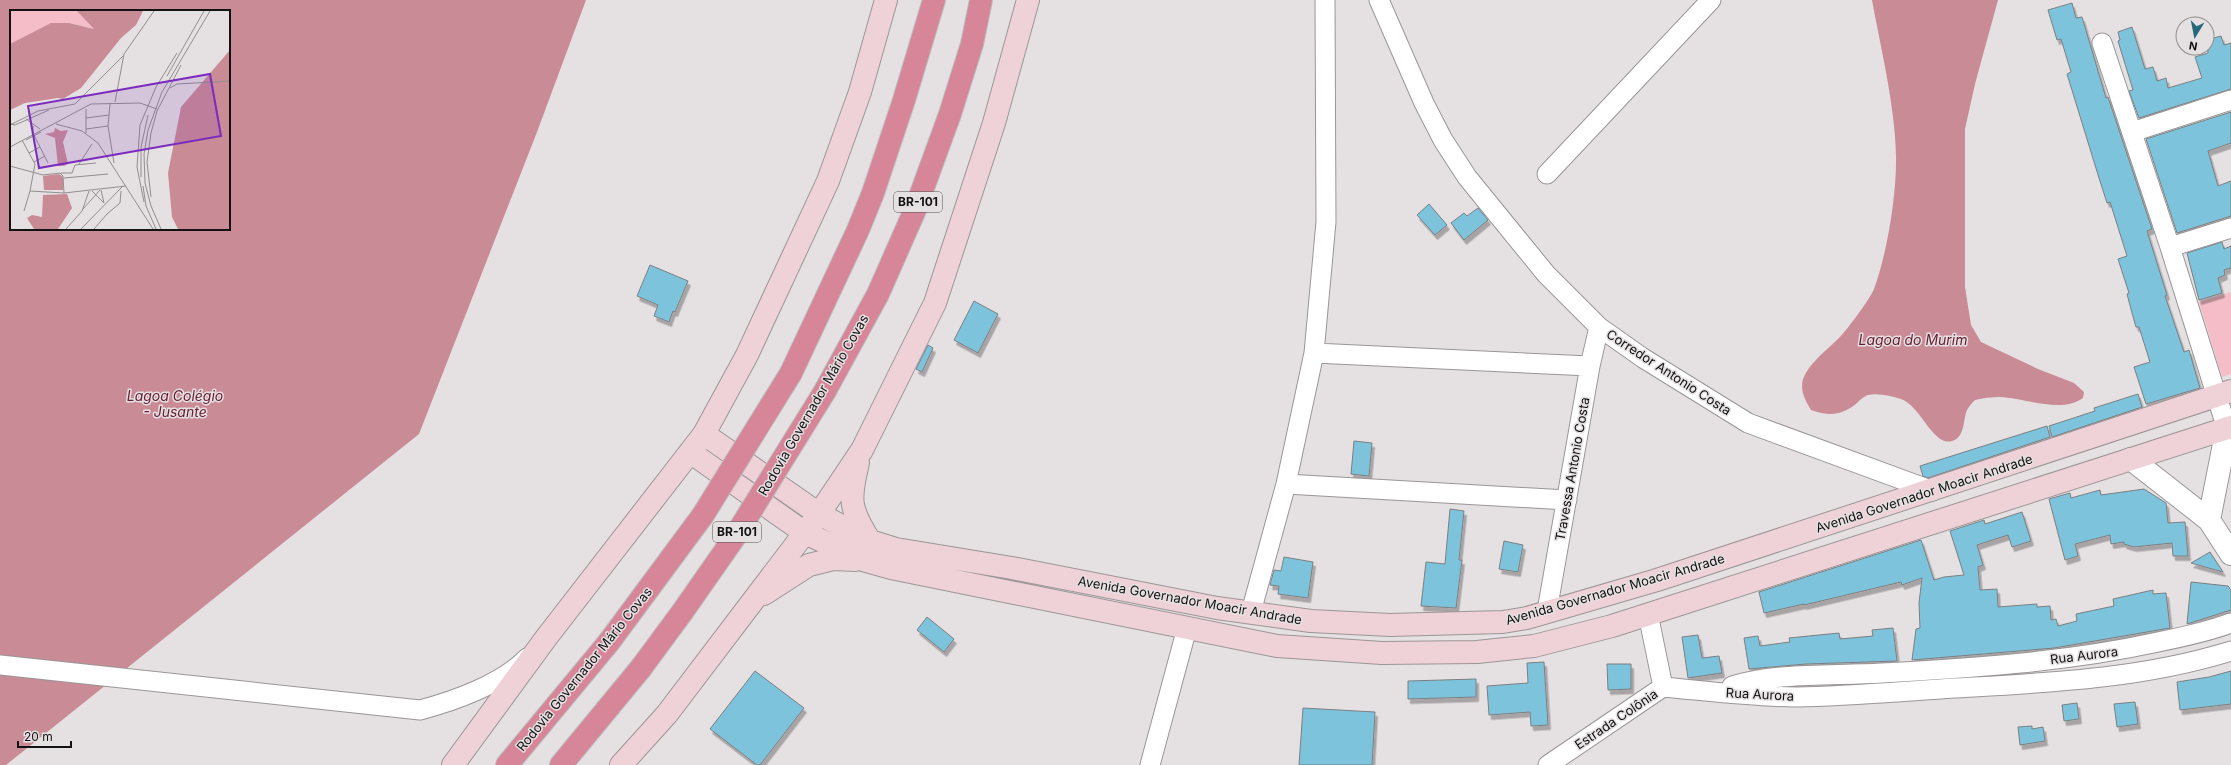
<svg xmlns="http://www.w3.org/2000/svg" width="2231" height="765" viewBox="0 0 2231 765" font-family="Inter,sans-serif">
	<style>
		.green { fill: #f5bdc7 }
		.water { fill: #c98b96; fill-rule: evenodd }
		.building { fill: #7ec3dc; stroke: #7b7f81; filter: url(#shadow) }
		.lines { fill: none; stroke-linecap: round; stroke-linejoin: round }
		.minor-casing { stroke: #9a9697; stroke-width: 21 }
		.tertiary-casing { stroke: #9a9697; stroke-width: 24 }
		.secondary-casing { stroke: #9a9697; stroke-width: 24 }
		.trunk-casing { stroke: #bdbdbd; stroke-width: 24 }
		.minor { stroke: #fff; stroke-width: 19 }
		.tertiary { stroke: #fff; stroke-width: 22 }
		.secondary { stroke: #efd1d8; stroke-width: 22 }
		.trunk { stroke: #d68698; stroke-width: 22 }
		.trunk-bridge-casing { stroke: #bdbdbd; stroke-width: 24; stroke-linecap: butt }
		.trunk-bridge { stroke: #d68698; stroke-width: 22 }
		.labels { text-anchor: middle; stroke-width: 3; stroke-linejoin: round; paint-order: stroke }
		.shield { fill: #e5e0e1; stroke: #525050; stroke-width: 1 }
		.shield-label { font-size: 12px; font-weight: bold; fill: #131212 }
		.street-label { font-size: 13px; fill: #131212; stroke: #e5e0e1 }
		.water-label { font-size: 14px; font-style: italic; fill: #661b31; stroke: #e5e0e1 }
		.inset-road { fill: none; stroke: #918e8e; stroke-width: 1 }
		.view { fill: #7b2cbf; fill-opacity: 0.15; stroke: #7b2cbf; stroke-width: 2 }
		.inset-edge { fill: none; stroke: #131212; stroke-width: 2 }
	</style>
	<defs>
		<filter id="shadow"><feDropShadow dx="2.5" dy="4.5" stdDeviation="0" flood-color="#0004"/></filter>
	</defs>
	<rect width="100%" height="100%" fill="#e5e0e1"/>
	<path class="green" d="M 2231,292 L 2231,374 L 2222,377 L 2199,302 Z"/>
	<path class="water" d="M 0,0 L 586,0 L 537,132 L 419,434 L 6,765 L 0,765 ZM 11,11 L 229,11 L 229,229 L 11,229 Z
		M 1872,0 L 1998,0 L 1975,84 L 1965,129 L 1965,287 L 1971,325 L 1981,342 L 2038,369 L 2074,383 L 2084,392 L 2083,398 C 2061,414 2025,398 2000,397 C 1991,397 1983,398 1975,400 C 1972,403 1969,406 1967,410 C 1963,419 1965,438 1952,441 C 1933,447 1921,406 1901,399 C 1891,396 1879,393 1868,395 C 1864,396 1859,401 1856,404 C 1840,416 1829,416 1811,410 C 1805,400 1800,391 1803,379 C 1809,363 1827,350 1839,338 C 1847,330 1870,299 1874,289 C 1887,254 1897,193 1896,155 C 1895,106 1881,49 1872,0 Z"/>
	<path class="building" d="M 2072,3 L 2076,18 L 2082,17 L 2106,98 L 2108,97 L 2152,229 L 2147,231 L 2167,295 L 2165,296 L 2184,352 L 2189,350 L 2200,388 L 2146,404 L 2134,367 L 2150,362 L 2139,327 L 2136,327 L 2132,313 L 2127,294 L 2129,293 L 2118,259 L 2127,256 L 2110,202 L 2107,203 L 2099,178 L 2067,74 L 2071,72 L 2061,39 L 2057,40 L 2048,10 Z
		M 2132,27 L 2145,69 L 2153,67 L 2157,81 L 2166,78 L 2168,88 L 2202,78 L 2195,57 L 2208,53 L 2207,40 L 2221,36 L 2224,45 L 2231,43 L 2231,89 L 2139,118 L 2129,91 L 2133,90 L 2118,41 L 2120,40 L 2118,32 Z
		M 2231,112 L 2231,143 L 2208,151 L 2218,186 L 2231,181 L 2231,216 L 2177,233 L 2146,139 Z
		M 1429,204 L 1447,225 L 1435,235 L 1417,215 Z
		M 1478,208 L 1488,220 L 1464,240 L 1451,223 L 1464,213 L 1467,216 Z
		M 2222,242 L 2224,249 L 2231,246 L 2231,268 L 2224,270 L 2225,275 L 2218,278 L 2222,293 L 2199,300 L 2187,253 Z
		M 650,265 L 688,281 L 675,312 L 673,311 L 669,322 L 654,316 L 658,305 L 637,296 Z
		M 974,301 L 998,314 L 978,353 L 954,340 Z
		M 928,345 L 933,348 L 922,372 L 916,369 Z
		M 2138,394 L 2142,407 L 2052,437 L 2049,426 L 2095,411 L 2094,408 Z
		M 2047,426 L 2050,437 L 1928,478 L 1923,476 L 1920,466 Z
		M 1354,441 L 1372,443 L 1369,476 L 1351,474 Z
		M 2144,489 L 2166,503 L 2168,523 L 2185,522 L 2188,556 L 2173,556 L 2172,543 L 2134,547 L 2124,544 L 2124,542 L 2111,544 L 2110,535 L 2075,544 L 2078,556 L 2065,560 L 2049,499 L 2070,493 L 2071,498 L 2100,490 L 2101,495 Z
		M 1450,509 L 1464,511 L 1459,560 L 1462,560 L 1456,608 L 1421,606 L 1426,562 L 1445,564 Z
		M 2022,512 L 2031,541 L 2012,547 L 2008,535 L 1977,545 L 1983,565 L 1978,567 L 1980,590 L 1997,589 L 1998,607 L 2037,604 L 2037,607 L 2050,606 L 2051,620 L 2056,619 L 2058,626 L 2077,621 L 2076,614 L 2114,606 L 2113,599 L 2153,590 L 2153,594 L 2166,593 L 2170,628 L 2054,648 L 1912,660 L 1916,629 L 1920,628 L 1919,603 L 1922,578 L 1902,585 L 1901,582 L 1804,605 L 1804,604 L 1764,613 L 1759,592 L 1921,540 L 1934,580 L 1944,577 L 1964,575 L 1950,531 L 1984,520 L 1985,524 Z
		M 1504,541 L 1523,545 L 1518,572 L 1499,569 Z
		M 2210,552 L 2223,572 L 2191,563 Z
		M 1284,557 L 1313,562 L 1308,598 L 1278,594 L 1279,586 L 1270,585 L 1274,570 L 1281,571 Z
		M 2191,582 L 2228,586 L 2231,590 L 2231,610 L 2187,624 Z
		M 927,617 L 954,639 L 944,652 L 917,630 Z
		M 1893,628 L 1897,661 L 1806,664 L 1749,669 L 1744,638 L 1758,636 L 1760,646 L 1790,642 L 1789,638 L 1839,633 L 1840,639 L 1873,636 L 1872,630 Z
		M 1698,635 L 1702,658 L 1719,656 L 1722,673 L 1688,678 L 1682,637 Z
		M 1544,662 L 1548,725 L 1531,726 L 1530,712 L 1489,715 L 1487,686 L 1528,683 L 1527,663 Z
		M 1607,664 L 1631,664 L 1631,689 L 1608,690 Z
		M 755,671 L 804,708 L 760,765 L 757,765 L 710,729 Z
		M 2231,671 L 2231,704 L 2180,710 L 2177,682 L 2209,677 Z
		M 1476,679 L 1476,697 L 1408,699 L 1408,681 Z
		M 2135,702 L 2138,724 L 2117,727 L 2114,704 Z
		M 2077,703 L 2079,719 L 2064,721 L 2062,705 Z
		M 1303,708 L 1375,712 L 1372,765 L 1299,765 Z
		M 2032,726 L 2032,729 L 2043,727 L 2045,741 L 2020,745 L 2018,727 Z"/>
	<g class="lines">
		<defs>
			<path id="minor" d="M 1379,0 L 1424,103 L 1443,140 L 1467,177 L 1546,274 L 1599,327 L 1643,358 L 1748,423 L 1933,491
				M 2102,43 L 2170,247 L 2227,429
				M 2132,132 L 2231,100
				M 1547,174 L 1711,0
				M 2170,247 L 2231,228
				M 1314,353 L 1590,366
				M 1286,484 L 1567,500
				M 1547,611 L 1590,366 L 1599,327
				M 1251,612 L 1286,484 L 1314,353 L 1326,222 L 1325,0
				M 1648,614 L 1663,687
				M 0,665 L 420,710 C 454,701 502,684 527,658
				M 1732,686 C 1779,672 1833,676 1882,673 C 1974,668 2067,662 2158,642 C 2183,637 2207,632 2231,623
				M 1663,687 C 1707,691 1752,697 1796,697 C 1855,696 1915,690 1974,687 C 2061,682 2147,677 2231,651
				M 1150,765 L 1187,628
				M 1548,765 L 1663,687"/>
			<path id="tertiary" d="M 2131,459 L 2209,520 L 2231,554
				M 2209,520 L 2227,429"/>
			<path id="secondary" d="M 704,434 L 819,514 L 870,541 L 896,549 L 1012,568 L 1217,608 L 1311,621 L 1390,625 L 1503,622 L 1527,618 L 1657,580 L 2231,391
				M 690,452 L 805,533 L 866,561 L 891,568 L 1277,646 L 1382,653 L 1477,652 L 1534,646 L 1612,626 L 2231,427
				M 858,463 C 849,500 849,508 870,541
				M 764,594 L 809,565 L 833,559 L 856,560
				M 453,765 L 546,638 L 704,434 L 747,355 L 828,181 L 860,92 L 886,0
				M 621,765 L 667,714 L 819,514 L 862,450 L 935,303 L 994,123 L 1028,0"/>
			<path id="trunk" d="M 791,373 L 858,230 L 873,193 L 904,100 L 934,0
				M 825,391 L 878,294 L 915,210 L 950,114 L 972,44 L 981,0
				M 507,765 L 609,642
				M 561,765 L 641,668"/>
		</defs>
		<use href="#minor" class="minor-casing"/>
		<use href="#tertiary" class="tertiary-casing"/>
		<use href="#secondary" class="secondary-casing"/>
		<use href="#trunk" class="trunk-casing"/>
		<use href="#minor" class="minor"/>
		<use href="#tertiary" class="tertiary"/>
		<use href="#secondary" class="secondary"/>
		<use href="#trunk" class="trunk"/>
		<defs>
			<path id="trunk-bridge" d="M 609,642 L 703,515 L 791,373
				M 641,668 L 683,611 L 734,538 L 825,391"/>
		</defs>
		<use href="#trunk-bridge" class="trunk-bridge-casing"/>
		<use href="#trunk-bridge" class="trunk-bridge"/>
	</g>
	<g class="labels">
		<g class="shield">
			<rect x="894" y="192" width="48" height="20" rx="3"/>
			<rect x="713" y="522" width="48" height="20" rx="3"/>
		</g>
		<g class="shield-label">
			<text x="918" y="206">BR-101</text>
			<text x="737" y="536">BR-101</text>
		</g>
		<g class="street-label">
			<text transform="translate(1669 372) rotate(33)" y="5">Corredor Antonio Costa</text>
			<text transform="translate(813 405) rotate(-60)" y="5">Rodovia Governador Mário Covas</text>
			<text transform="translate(1572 469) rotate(-80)" y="5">Travessa Antonio Costa</text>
			<text transform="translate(1924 493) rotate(-18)" y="5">Avenida Governador Moacir Andrade</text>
			<text transform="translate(1615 589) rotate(-16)" y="5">Avenida Governador Moacir Andrade</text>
			<text transform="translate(1190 600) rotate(10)" y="5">Avenida Governador Moacir Andrade</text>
			<text transform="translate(2084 655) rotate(-7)" y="5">Rua Aurora</text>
			<text transform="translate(584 669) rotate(-51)" y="5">Rodovia Governador Mário Covas</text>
			<text transform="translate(1760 694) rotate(3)" y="5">Rua Aurora</text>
			<text transform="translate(1616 719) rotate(-34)" y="5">Estrada Colônia</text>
		</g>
		<g class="water-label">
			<text x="1913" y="345">Lagoa do Murim</text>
			<text x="175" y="401">Lagoa Colégio<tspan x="175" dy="16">- Jusante</tspan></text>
		</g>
	</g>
	<g transform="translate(10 10)">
		<rect width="220" height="220" fill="#e5e0e1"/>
		<path d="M 0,1 L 67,1 L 84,19 L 59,13 L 0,34 Z" fill="#f5bdc7"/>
		<path d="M 67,1 L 133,1 L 126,15 L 111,28 L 71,78 L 53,89 L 48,88 L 15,93 L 0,100 L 0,34 L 41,13 L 59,13 L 84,19 ZM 220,40 L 220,219 L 168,219 L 162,207 L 158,163 L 171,97 ZM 45,118 L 51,121 L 58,120 L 53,132 L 58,154 L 54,156 L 48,156 L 45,128 L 35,124 L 44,122 ZM 49,164 L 53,167 L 53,180 L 34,180 L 33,166 ZM 57,184 L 62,198 L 48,219 L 24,219 L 17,208 L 22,205 L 32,207 L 33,185 Z" fill="#c98b96"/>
		<path class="inset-road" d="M 157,66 L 194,1M 160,78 L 167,74 L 220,71M 105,92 L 114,44 L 144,1M 65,94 L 113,46M 100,94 L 98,116 L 104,153M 76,108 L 99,105M 16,109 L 30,119M 1,114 L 5,115 L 39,100M 46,114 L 72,121 L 88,133 L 143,219M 0,115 L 28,101 L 65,94M 23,116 L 23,123 L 38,153M 76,119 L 98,116M 76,123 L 76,99M 12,130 L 25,154 L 20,181 L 54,183 L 116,176M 16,130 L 31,122M 0,137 L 81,94 L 130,93 L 147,99M 19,143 L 30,137M 24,152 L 35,146M 69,154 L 82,134M 0,156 L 33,165 L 50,163 L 53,166 L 54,183M 51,163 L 62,163 L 65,155 L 86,153M 131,167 L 131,137 L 138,105M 54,168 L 98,164M 133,176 L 136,196 L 146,219M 91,180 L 94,193M 82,181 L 94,193M 141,187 L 137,152 L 141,123 L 147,101 L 171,55M 134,192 L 127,157 L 130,115 L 146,77 L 167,43M 73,199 L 90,180M 14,201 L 20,181M 56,219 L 72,201 L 79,181M 71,219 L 113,176M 84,219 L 97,204 L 110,193 L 111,181M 151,219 L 141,196 L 135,173 L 134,144 L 138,120 L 152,82 L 200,1"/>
		<path class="view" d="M 200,64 L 211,126 L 29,158 L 18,96 Z"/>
		<rect width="220" height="220" class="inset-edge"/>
	</g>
	<g transform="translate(2195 36) rotate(190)"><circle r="19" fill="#e5e0e1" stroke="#918e8e"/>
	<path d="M0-3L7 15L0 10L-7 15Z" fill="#28687c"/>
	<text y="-6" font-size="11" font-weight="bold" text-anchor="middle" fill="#131212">N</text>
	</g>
	<path d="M18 741v6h53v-6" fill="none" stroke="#131212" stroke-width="2"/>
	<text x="24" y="741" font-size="12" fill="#131212" stroke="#e5e0e1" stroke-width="3" paint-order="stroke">20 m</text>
</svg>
